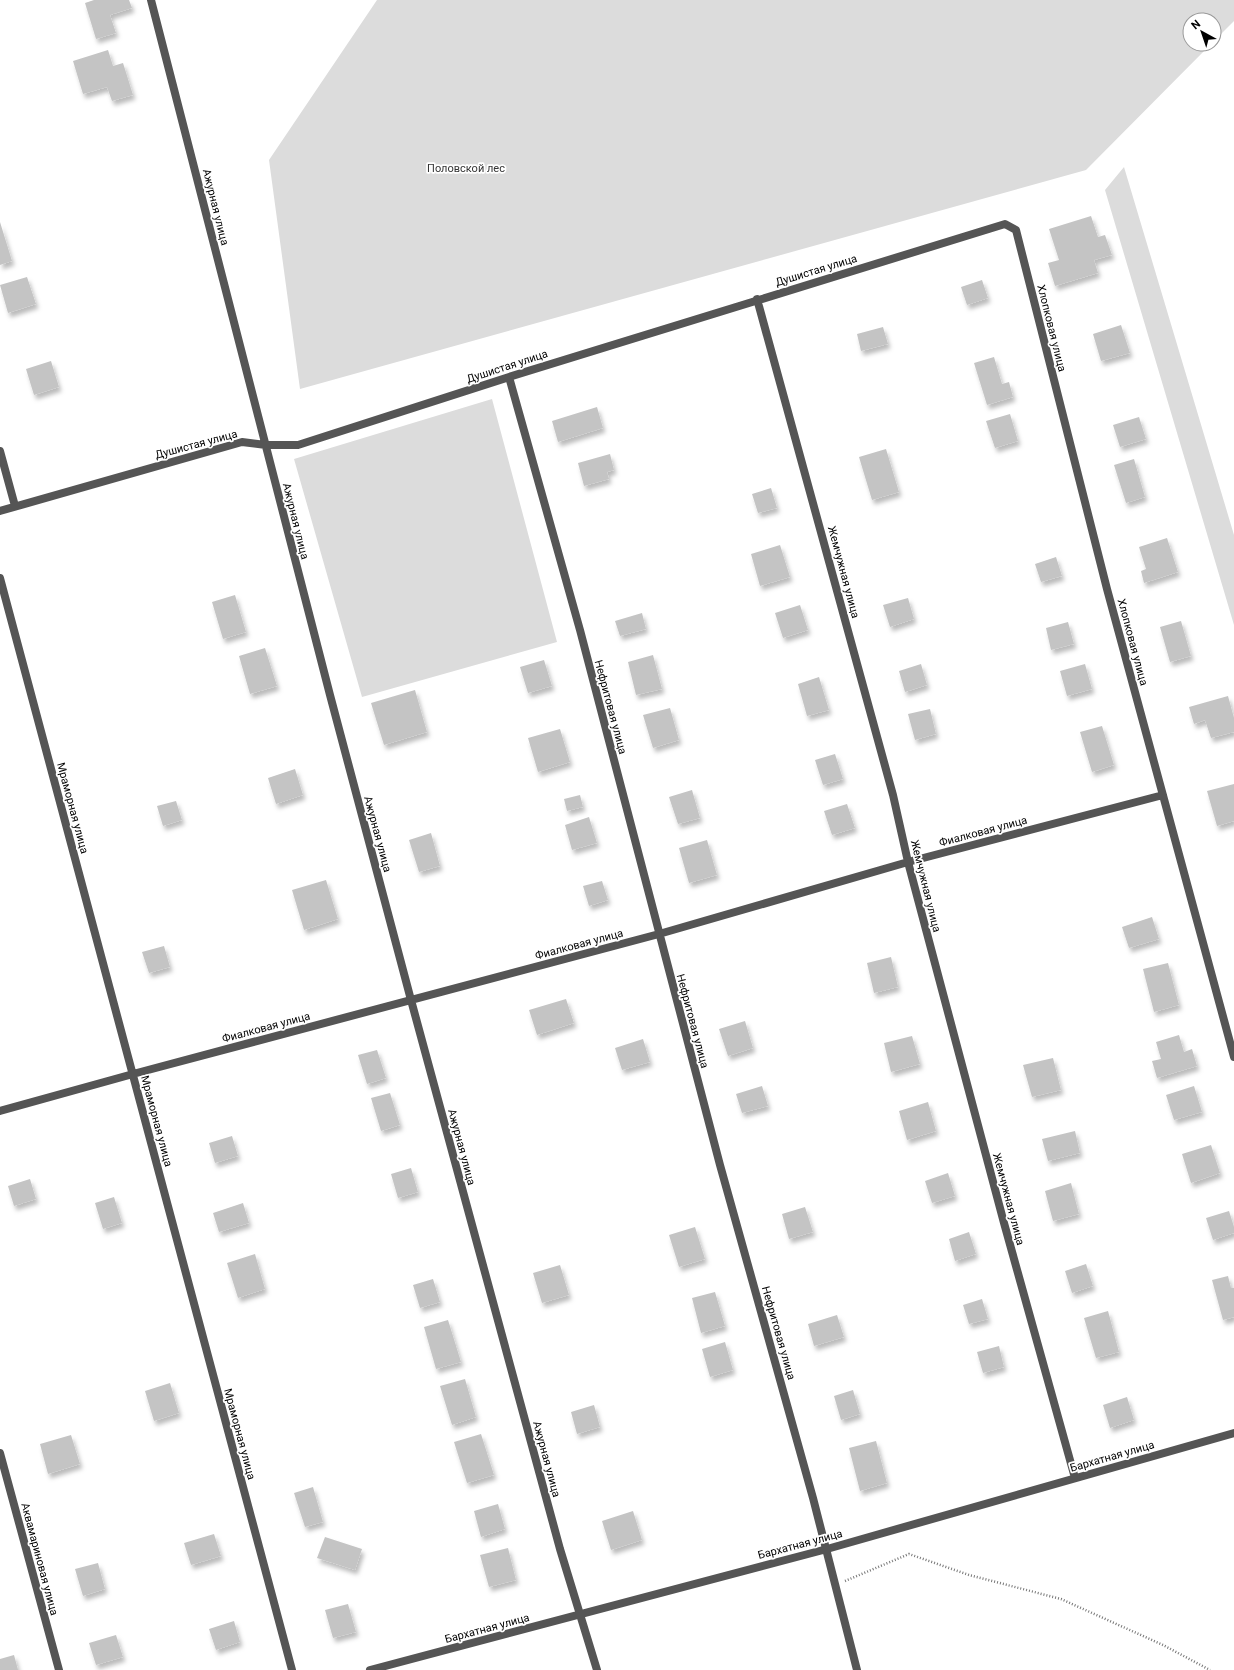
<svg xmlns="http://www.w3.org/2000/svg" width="1234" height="1670" viewBox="0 0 1234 1670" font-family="Roboto,sans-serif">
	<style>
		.green { fill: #dcdcdc }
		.building { fill: #c4c4c4; filter: url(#shadow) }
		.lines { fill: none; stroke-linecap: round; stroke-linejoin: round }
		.path { stroke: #777; stroke-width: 2.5; stroke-dasharray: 1 2; stroke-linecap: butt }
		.street { stroke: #555; stroke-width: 8 }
		.labels { text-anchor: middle; stroke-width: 3.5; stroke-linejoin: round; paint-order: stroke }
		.park-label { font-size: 11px; fill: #333; stroke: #fff }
		.street-label { font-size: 11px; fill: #000; stroke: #fff }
	</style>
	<defs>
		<filter id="shadow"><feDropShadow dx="2.5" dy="4.5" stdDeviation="2" flood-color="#0004"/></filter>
	</defs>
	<rect width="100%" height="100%" fill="#fff"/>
	<path class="green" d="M 377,0 L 1234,0 L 1234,21 L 1214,41 L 1214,20 L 1190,20 L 1190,44 L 1211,44 L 1086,170 L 300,389 L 269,160 Z
		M 1124,167 L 1234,535 L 1234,625 L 1105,190 Z
		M 492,399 L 557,642 L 362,697 L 294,459 Z"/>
	<path class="building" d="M 94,0 L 129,0 L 132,8 L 110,15 L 116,33 L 96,39 L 85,3 Z
		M 108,50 L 113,66 L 123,63 L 133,95 L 112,101 L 107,87 L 83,94 L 73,61 Z
		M 1091,216 L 1098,237 L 1105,235 L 1112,255 L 1094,260 L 1098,273 L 1055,286 L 1048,263 L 1059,260 L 1049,229 Z
		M 0,222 L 12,261 L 0,265 Z
		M 27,277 L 36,304 L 8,313 L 0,285 Z
		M 982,280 L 988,298 L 967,305 L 961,287 Z
		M 1121,325 L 1130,353 L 1101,361 L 1093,334 Z
		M 883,327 L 888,344 L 861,351 L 857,334 Z
		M 994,357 L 1002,384 L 1009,382 L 1013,397 L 987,405 L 974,363 Z
		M 51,361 L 59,387 L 34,395 L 26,369 Z
		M 597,407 L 603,428 L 558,442 L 552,421 Z
		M 1010,414 L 1018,441 L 995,448 L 986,421 Z
		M 1139,417 L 1146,439 L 1120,447 L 1113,425 Z
		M 886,449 L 899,492 L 872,500 L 859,457 Z
		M 610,454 L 614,470 L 607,472 L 609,479 L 584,486 L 578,463 Z
		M 1134,459 L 1145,497 L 1126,503 L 1114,465 Z
		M 771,488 L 777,508 L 758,513 L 752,494 Z
		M 1167,538 L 1178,572 L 1144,583 L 1141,571 L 1146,569 L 1139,547 Z
		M 780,545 L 790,577 L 760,586 L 751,554 Z
		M 1056,557 L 1062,576 L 1041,582 L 1035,564 Z
		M 235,595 L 246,632 L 223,639 L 212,602 Z
		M 908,598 L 914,619 L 890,627 L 883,605 Z
		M 800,605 L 808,630 L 783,638 L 775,613 Z
		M 642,613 L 646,629 L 620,636 L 615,621 Z
		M 1181,621 L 1191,656 L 1170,662 L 1160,627 Z
		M 1068,622 L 1074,644 L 1051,650 L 1046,628 Z
		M 265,648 L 277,686 L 250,694 L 239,656 Z
		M 653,655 L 662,689 L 636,695 L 628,662 Z
		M 544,660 L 552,686 L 528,693 L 520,667 Z
		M 921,664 L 927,685 L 905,692 L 899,671 Z
		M 1085,664 L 1092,689 L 1067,696 L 1060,671 Z
		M 819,677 L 829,710 L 807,716 L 798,684 Z
		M 415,690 L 427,732 L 384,745 L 371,703 Z
		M 1228,696 L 1234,718 L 1234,732 L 1211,738 L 1205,720 L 1194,724 L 1189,707 Z
		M 670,708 L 679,740 L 653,748 L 643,715 Z
		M 930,709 L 936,734 L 915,740 L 908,714 Z
		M 1102,726 L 1114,765 L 1092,772 L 1080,732 Z
		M 560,729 L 570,762 L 538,772 L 528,738 Z
		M 835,754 L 843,779 L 823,785 L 815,760 Z
		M 295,769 L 303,795 L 276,804 L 268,778 Z
		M 1234,784 L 1234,821 L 1217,826 L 1207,791 Z
		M 692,790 L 700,818 L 678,824 L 669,797 Z
		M 580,795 L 583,807 L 567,811 L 564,799 Z
		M 176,801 L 182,820 L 163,826 L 157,806 Z
		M 847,804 L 855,828 L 832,835 L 824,811 Z
		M 589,817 L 597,843 L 572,850 L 565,825 Z
		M 431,833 L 440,866 L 419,872 L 409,840 Z
		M 707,840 L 717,875 L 689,883 L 679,848 Z
		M 326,880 L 338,919 L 304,930 L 292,890 Z
		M 602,881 L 608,900 L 589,906 L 583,886 Z
		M 1152,917 L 1159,939 L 1129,948 L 1122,927 Z
		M 164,946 L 170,967 L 149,973 L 142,952 Z
		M 891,957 L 898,987 L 874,993 L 867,963 Z
		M 1168,963 L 1179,1005 L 1154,1012 L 1143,969 Z
		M 566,999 L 574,1023 L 537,1035 L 529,1010 Z
		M 745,1021 L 753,1048 L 728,1056 L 719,1029 Z
		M 1179,1035 L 1184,1052 L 1192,1049 L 1197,1066 L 1157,1078 L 1152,1061 L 1161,1059 L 1156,1042 Z
		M 912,1036 L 920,1064 L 891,1072 L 884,1043 Z
		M 643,1039 L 650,1062 L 622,1070 L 615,1048 Z
		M 377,1050 L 386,1078 L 367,1084 L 358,1055 Z
		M 1053,1058 L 1061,1090 L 1032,1097 L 1023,1065 Z
		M 762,1086 L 768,1106 L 742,1113 L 736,1094 Z
		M 1194,1086 L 1202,1112 L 1174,1120 L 1166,1095 Z
		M 390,1093 L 400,1125 L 381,1131 L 371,1098 Z
		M 928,1102 L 936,1131 L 907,1140 L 899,1111 Z
		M 1075,1131 L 1080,1153 L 1048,1161 L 1042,1139 Z
		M 232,1136 L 238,1156 L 215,1163 L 209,1143 Z
		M 1211,1145 L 1220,1173 L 1191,1183 L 1182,1154 Z
		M 411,1168 L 418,1192 L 398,1198 L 391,1174 Z
		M 948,1173 L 955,1196 L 932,1203 L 925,1181 Z
		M 30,1179 L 36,1199 L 14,1206 L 8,1186 Z
		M 1071,1183 L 1079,1214 L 1053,1221 L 1045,1191 Z
		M 114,1197 L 122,1223 L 103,1229 L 95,1203 Z
		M 243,1203 L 249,1223 L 219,1232 L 213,1213 Z
		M 805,1207 L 813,1232 L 789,1239 L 782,1214 Z
		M 1229,1211 L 1234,1227 L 1234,1233 L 1213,1240 L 1206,1218 Z
		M 695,1227 L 705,1259 L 679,1267 L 669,1235 Z
		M 969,1232 L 976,1254 L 955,1261 L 949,1239 Z
		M 255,1254 L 265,1289 L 238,1298 L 227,1263 Z
		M 1086,1264 L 1093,1286 L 1072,1293 L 1065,1271 Z
		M 560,1265 L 569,1295 L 542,1303 L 533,1273 Z
		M 1228,1276 L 1231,1288 L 1234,1288 L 1234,1317 L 1223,1320 L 1212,1280 Z
		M 433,1279 L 440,1302 L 420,1308 L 413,1285 Z
		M 715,1292 L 725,1326 L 701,1333 L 692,1298 Z
		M 982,1299 L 988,1319 L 969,1324 L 963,1305 Z
		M 1108,1311 L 1119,1352 L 1096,1358 L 1084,1318 Z
		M 837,1315 L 844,1337 L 814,1346 L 808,1324 Z
		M 448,1320 L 461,1362 L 436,1369 L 424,1327 Z
		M 725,1342 L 733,1370 L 710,1377 L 702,1349 Z
		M 999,1346 L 1004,1367 L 983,1373 L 977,1352 Z
		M 465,1379 L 476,1417 L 452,1425 L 440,1386 Z
		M 170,1383 L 179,1413 L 154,1421 L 145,1391 Z
		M 853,1390 L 860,1414 L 841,1420 L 834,1396 Z
		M 1127,1397 L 1134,1420 L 1110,1428 L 1103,1405 Z
		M 594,1405 L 600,1427 L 577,1434 L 571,1412 Z
		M 481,1434 L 494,1475 L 467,1483 L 454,1442 Z
		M 71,1435 L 80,1464 L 48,1474 L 40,1444 Z
		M 876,1441 L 887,1483 L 860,1491 L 849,1448 Z
		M 313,1487 L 323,1522 L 305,1527 L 294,1493 Z
		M 498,1504 L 505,1529 L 481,1537 L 474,1511 Z
		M 633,1511 L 642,1540 L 611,1550 L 602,1521 Z
		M 214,1534 L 221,1556 L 191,1565 L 184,1543 Z
		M 325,1537 L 362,1549 L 355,1570 L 317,1558 Z
		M 508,1548 L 516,1580 L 489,1587 L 480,1555 Z
		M 98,1563 L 105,1589 L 83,1596 L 75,1569 Z
		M 348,1604 L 356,1632 L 333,1638 L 325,1610 Z
		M 234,1621 L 240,1642 L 216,1650 L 209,1629 Z
		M 116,1635 L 123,1657 L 96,1665 L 89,1643 Z
		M 14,1655 L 18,1670 L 0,1670 L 0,1659 Z"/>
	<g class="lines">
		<path class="path" d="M 845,1581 L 909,1554 L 969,1575 L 1061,1599 L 1163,1645 L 1210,1670"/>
		<path class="street" d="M 151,0 L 330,695 L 411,1000 L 560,1549 L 597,1670
			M 757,299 L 893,795 L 908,862 L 1004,1223 L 1075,1478
			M 509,377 L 580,630 L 720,1165 L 813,1498 L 857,1670
			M 0,451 L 15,506
			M 0,511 L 242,442 L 266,445 L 298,445 L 509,377 L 1005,224 L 1016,230 L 1107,589 L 1234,1057
			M 0,578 L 292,1670
			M 0,1111 L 133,1074 L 659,934 L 908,862 L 1163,795
			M 0,1453 L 59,1670
			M 370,1670 L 827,1549 L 1234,1433"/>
	</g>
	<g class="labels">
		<g class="park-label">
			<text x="466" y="172">Половской лес</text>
		</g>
		<g class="street-label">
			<text transform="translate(216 207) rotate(76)" y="4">Ажурная улица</text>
			<text transform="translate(816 270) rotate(-17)" y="4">Душистая улица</text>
			<text transform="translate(1052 328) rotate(76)" y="4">Хлопковая улица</text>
			<text transform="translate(507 366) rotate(-18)" y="4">Душистая улица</text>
			<text transform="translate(196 444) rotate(-15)" y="4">Душистая улица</text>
			<text transform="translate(296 521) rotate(76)" y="4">Ажурная улица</text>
			<text transform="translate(844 572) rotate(75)" y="4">Жемчужная улица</text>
			<text transform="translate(1133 642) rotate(75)" y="4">Хлопковая улица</text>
			<text transform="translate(611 707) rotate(75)" y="4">Нефритовая улица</text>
			<text transform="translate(73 808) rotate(75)" y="4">Мраморная улица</text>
			<text transform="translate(983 831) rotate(-15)" y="4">Фиалковая улица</text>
			<text transform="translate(378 834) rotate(75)" y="4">Ажурная улица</text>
			<text transform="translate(926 886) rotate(76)" y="4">Жемчужная улица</text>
			<text transform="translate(579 944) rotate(-15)" y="4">Фиалковая улица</text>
			<text transform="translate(693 1021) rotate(75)" y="4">Нефритовая улица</text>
			<text transform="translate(266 1027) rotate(-15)" y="4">Фиалковая улица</text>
			<text transform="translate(157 1121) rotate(75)" y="4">Мраморная улица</text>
			<text transform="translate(462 1147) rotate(75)" y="4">Ажурная улица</text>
			<text transform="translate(1009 1199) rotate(75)" y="4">Жемчужная улица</text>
			<text transform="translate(779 1333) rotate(74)" y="4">Нефритовая улица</text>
			<text transform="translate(240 1434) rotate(75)" y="4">Мраморная улица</text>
			<text transform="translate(1112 1456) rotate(-16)" y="4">Бархатная улица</text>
			<text transform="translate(547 1459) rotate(75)" y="4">Ажурная улица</text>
			<text transform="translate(800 1544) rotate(-15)" y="4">Бархатная улица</text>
			<text transform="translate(40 1559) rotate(75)" y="4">Аквамариновая улица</text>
			<text transform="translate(487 1628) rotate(-15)" y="4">Бархатная улица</text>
		</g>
	</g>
	<g transform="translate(1202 32) rotate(320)"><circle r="19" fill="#ffffff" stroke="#999999"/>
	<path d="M0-3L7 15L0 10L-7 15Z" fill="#000000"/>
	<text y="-6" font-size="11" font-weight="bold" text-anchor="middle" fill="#000000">N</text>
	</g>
</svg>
